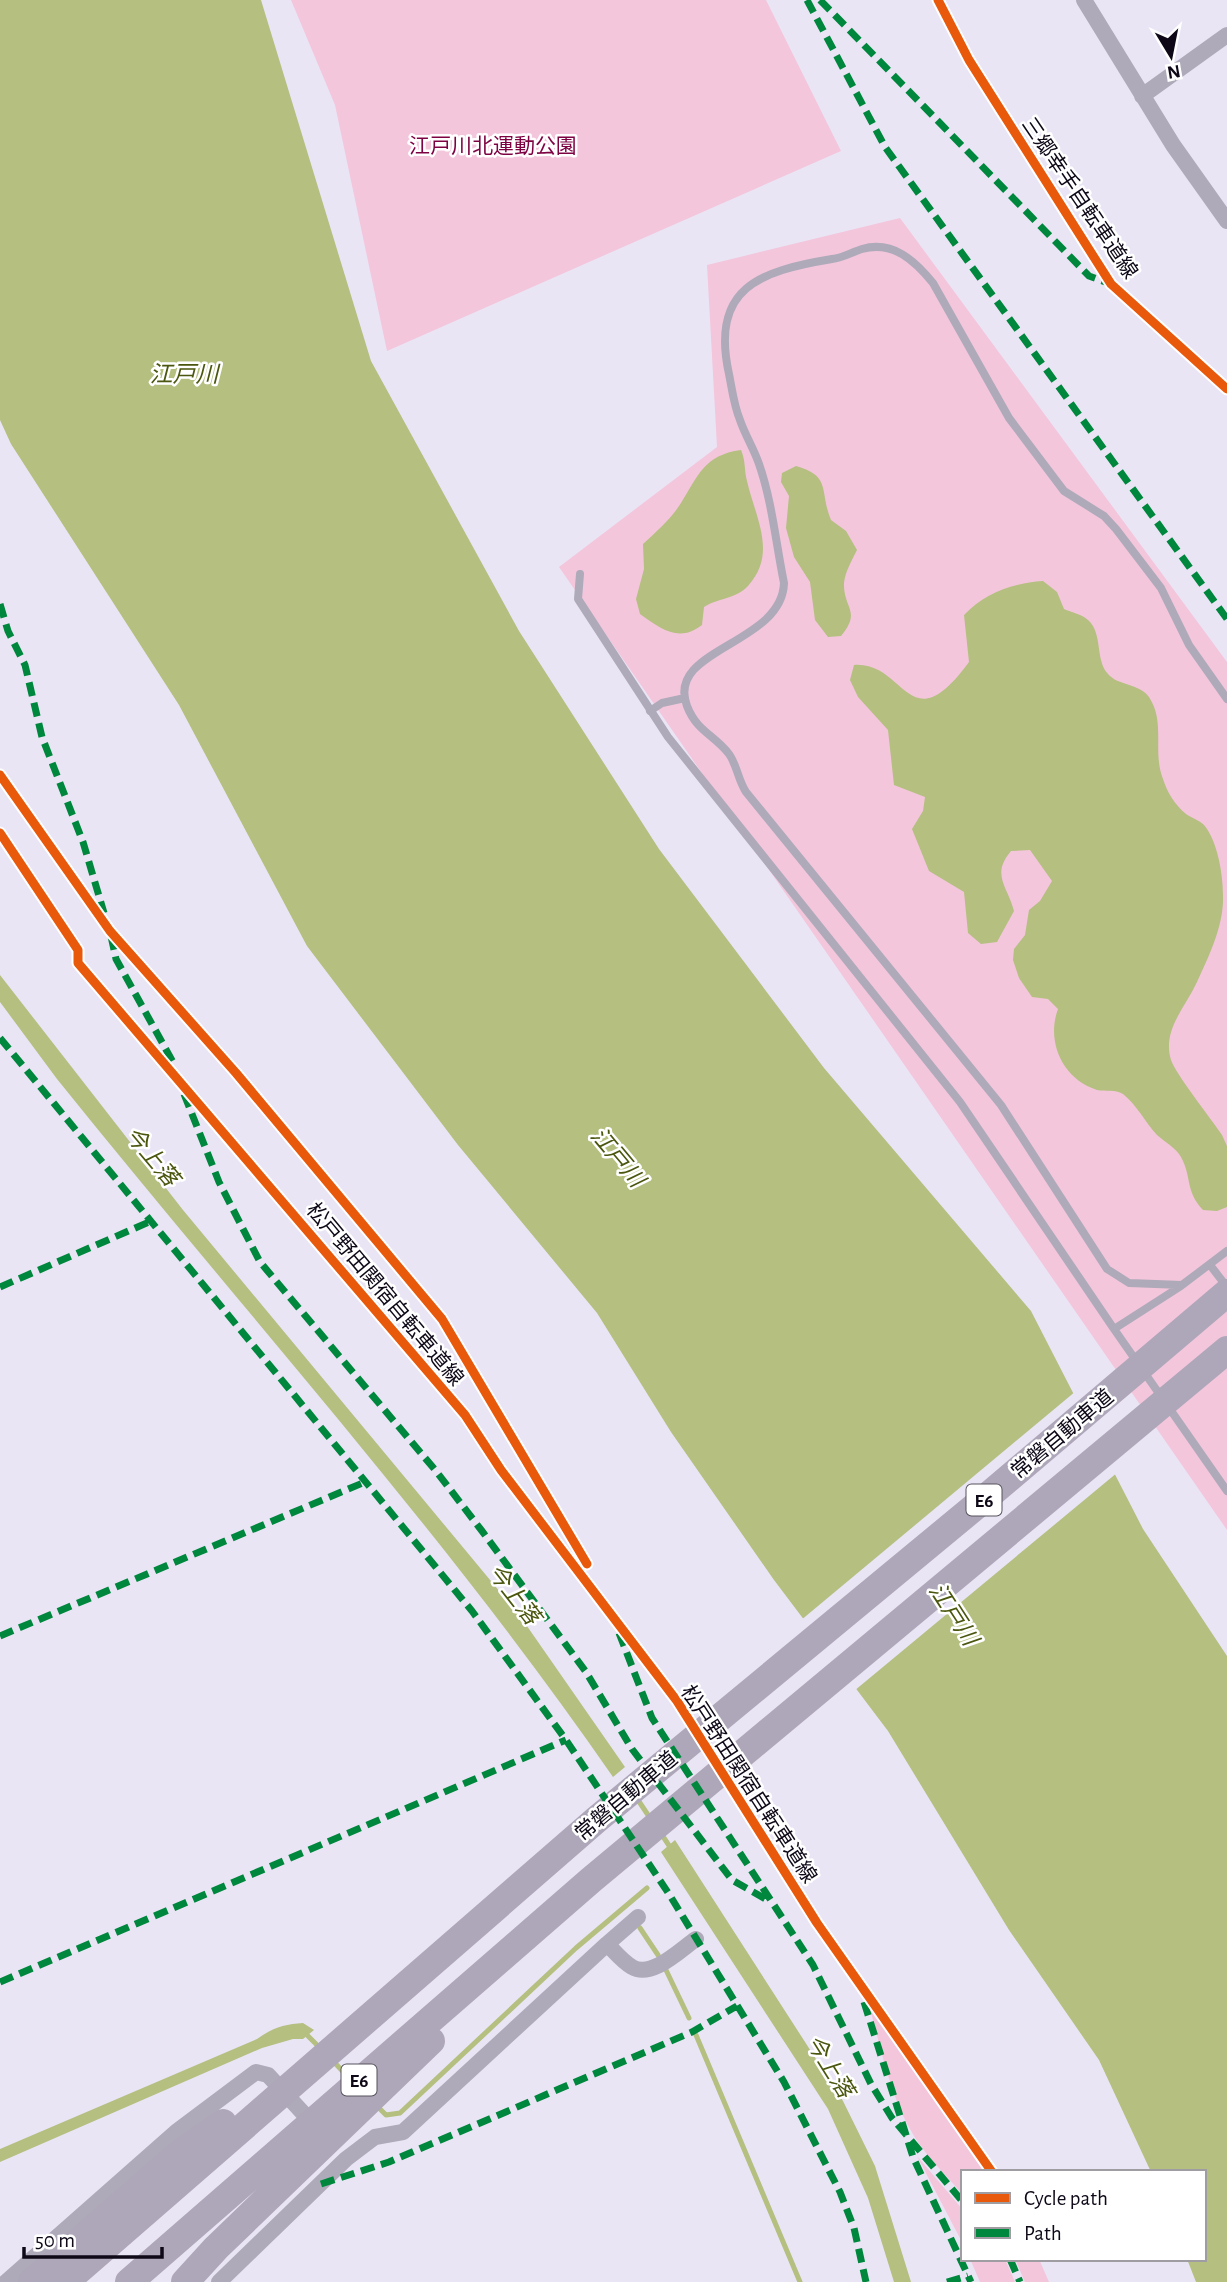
<svg xmlns="http://www.w3.org/2000/svg" width="1227" height="2282" viewBox="0 0 1227 2282" font-family="'Alegreya Sans','Noto Sans JP',sans-serif">
	<style>
		.green { fill: #f3c6db }
		.water { fill: #b4bf80 }
		.pier { fill: #eae5f5 }
		.lines { fill: none; stroke-linecap: round; stroke-linejoin: round }
		.stream { stroke: #b4bf80; stroke-width: 5 }
		.lane { stroke: #aeaab9; stroke-width: 8 }
		.street { stroke: #aeaab9; stroke-width: 16 }
		.highway { stroke: #aea7b9; stroke-width: 28 }
		.quiet { stroke: #00873e; stroke-width: 7; stroke-dasharray: 14 7; stroke-linecap: butt }
		.cycleway-casing { stroke: #fff; stroke-width: 13 }
		.cycleway { stroke: #e8590c; stroke-width: 9 }
		.labels { text-anchor: middle; stroke-width: 5; stroke-linejoin: round; paint-order: stroke }
		.shield { fill: #fff; stroke: #56525d; stroke-width: 2 }
		.shield-label { font-size: 19px; font-weight: bold; fill: #0e0817 }
		.park-label { font-size: 21px; fill: #7d0242; stroke: #fff }
		.street-label { font-size: 21px; fill: #0e0817; stroke: #fff }
		.water-label { font-size: 23px; font-style: italic; fill: #4b560f; stroke: #fff }
	</style>
	<rect width="100%" height="100%" fill="#eae5f5"/>
	<path class="green" d="M 291,0 L 766,0 L 841,151 L 387,351 L 335,105 Z
		M 900,218 L 1227,662 L 1227,1530 L 559,567 L 717,447 L 707,265 Z
		M 868,2002 L 988,2172 L 963,2172 L 963,2195 C 947,2176 927,2157 914,2136 C 889,2096 881,2046 868,2002 Z
		M 917,2156 L 963,2210 L 963,2244 Z
		M 970,2259 L 1005,2259 L 1015,2282 L 980,2282 Z
		M 1015,2259 L 1039,2259 L 1049,2282 L 1025,2282 Z"/>
	<path class="water" d="M 0,0 L 261,0 L 371,361 L 519,631 L 659,849 L 824,1068 L 1031,1311 L 1143,1529 L 1227,1656 L 1227,2282 L 1196,2282 L 1187,2259 L 1204,2259 L 1204,2172 L 1151,2172 L 1099,2060 L 1009,1930 L 888,1731 L 774,1580 L 671,1432 L 597,1313 L 458,1145 L 307,946 L 179,705 L 11,444 L 0,420 Z
		M 741,450 C 746,462 744,470 747,481 C 755,517 778,553 748,586 C 736,599 718,598 704,607 L 702,625 C 679,643 661,629 640,614 L 636,599 L 644,569 L 643,544 C 657,531 671,519 681,503 C 698,476 704,455 741,450 Z
		M 796,466 C 832,476 819,491 831,520 L 846,531 L 857,550 C 852,560 845,572 844,583 C 843,608 862,611 841,636 L 828,637 L 815,620 L 810,582 L 794,557 L 786,528 L 789,496 L 781,482 L 782,473 Z
		M 1043,581 L 1057,592 L 1064,609 C 1071,612 1083,615 1088,620 C 1103,633 1095,660 1108,674 C 1118,686 1139,683 1149,697 C 1166,723 1152,751 1163,779 C 1167,792 1175,805 1186,814 C 1192,818 1199,820 1204,825 C 1218,842 1223,875 1223,896 C 1224,925 1209,956 1197,982 C 1185,1008 1162,1030 1171,1060 C 1175,1073 1212,1120 1222,1135 L 1227,1146 L 1227,1207 L 1217,1211 L 1203,1210 C 1185,1191 1192,1177 1181,1157 C 1176,1148 1165,1142 1157,1135 C 1145,1122 1137,1105 1123,1094 C 1115,1089 1106,1092 1097,1090 C 1062,1079 1046,1041 1058,1009 L 1048,999 L 1032,997 L 1019,978 L 1013,960 L 1014,949 L 1025,935 L 1029,910 L 1040,901 L 1052,881 L 1030,850 L 1011,851 C 991,875 1007,885 1014,911 L 997,942 L 981,944 L 968,933 L 964,892 L 929,871 L 912,829 L 923,811 L 925,797 L 894,785 L 888,730 L 858,697 L 850,680 L 854,665 C 906,661 908,745 969,662 L 964,615 C 985,593 1013,583 1043,581 Z
		M 0,975 L 183,1210 L 520,1616 L 625,1767 L 613,1777 C 444,1532 243,1311 57,1079 L 0,1002 Z
		M 675,1840 L 843,2101 L 875,2166 L 911,2282 L 894,2282 L 868,2198 L 828,2109 L 661,1852 Z
		M 303,2023 L 314,2030 L 303,2039 L 293,2039 L 262,2048 L 0,2162 L 0,2149 L 257,2039 C 272,2028 285,2024 303,2023 Z"/>
	<path class="pier" d="M 1076,1391 L 1118,1472 L 854,1691 L 800,1621 Z"/>
	<g class="lines">
		<path class="stream" d="M 636,1797 L 650,1818
			M 660,1832 L 672,1850
			M 640,1928 L 658,1955
			M 666,1970 L 689,2018
			M 303,2031 L 321,2049
			M 696,2035 L 800,2282
			M 333,2061 L 350,2079
			M 377,2106 L 386,2115 L 400,2113 L 576,1948 L 647,1888"/>
		<path class="lane" d="M 580,574 L 578,599 L 668,737 L 960,1102 L 1114,1329
			M 1227,699 L 1189,645 L 1161,588 L 1116,529 L 1104,516 L 1064,491 L 1009,418 L 933,283 C 915,261 893,240 862,249 C 852,252 843,258 832,259 C 759,271 710,288 729,374 C 732,389 734,406 740,420 C 745,435 754,449 759,464 C 772,501 776,544 784,583 C 782,645 665,648 687,706 C 697,732 715,735 729,754 C 737,765 738,780 746,792 L 1001,1105 L 1107,1269 L 1129,1283 L 1182,1285 L 1227,1251
			M 650,711 L 662,703 L 685,698
			M 1210,1265 L 1227,1287
			M 1181,1286 L 1114,1329 L 1227,1491"/>
		<path class="street" d="M 1084,0 L 1173,145 L 1227,221
			M 1142,96 L 1227,35
			M 607,1944 L 638,1917
			M 6,2282 L 176,2132 L 256,2072 L 268,2075 L 315,2126
			M 219,2282 L 346,2159 L 375,2137 L 403,2132 L 607,1944 C 614,1951 623,1962 632,1967 C 652,1979 681,1949 696,1939"/>
		<path class="highway" d="M 32,2282 L 179,2154 L 223,2123
			M 65,2282 L 596,1820 L 989,1495 L 1227,1293
			M 129,2282 L 591,1880 L 1227,1350
			M 185,2282 L 216,2248 L 431,2041"/>
		<path class="quiet" d="M 807,0 L 885,147 L 1227,619
			M 820,0 L 1089,276 L 1111,284
			M 0,604 L 8,631 L 25,665 L 42,737 L 83,842 L 104,913
			M 111,936 L 116,959 L 174,1064
			M 0,1038 L 472,1611 L 566,1740 L 669,1894 L 784,2082 L 840,2192 L 854,2228 L 866,2282
			M 184,1094 L 219,1182 L 260,1262 L 436,1471 L 482,1531 L 586,1672 L 632,1749 L 732,1880 L 771,1902
			M 0,1287 L 149,1222
			M 619,1633 L 652,1718 L 813,1965 L 871,2084 L 892,2118 L 963,2202
			M 0,1636 L 365,1482
			M 0,1982 L 566,1740
			M 864,2002 L 913,2157 L 971,2282
			M 321,2184 L 389,2162 L 692,2032 L 737,2006
			M 1010,2259 L 1020,2282
			M 947,2282 L 968,2276"/>
		<defs>
			<path id="cycleway" d="M 938,0 L 969,60 L 1111,284 L 1227,389
				M 0,775 L 110,931 L 236,1073 L 442,1319 L 587,1564
				M 0,833 L 78,950 L 78,963 L 465,1415 L 501,1470 L 677,1701 L 817,1923 L 992,2172"/>
		</defs>
		<use href="#cycleway" class="cycleway-casing"/>
		<use href="#cycleway" class="cycleway"/>
	</g>
	<g class="labels">
		<g class="shield">
			<rect x="966.5" y="1484.5" width="35" height="31" rx="5"/>
			<rect x="341.5" y="2064.5" width="35" height="31" rx="5"/>
		</g>
		<g class="shield-label">
			<text x="984" y="1507">E6</text>
			<text x="359" y="2087">E6</text>
		</g>
		<g class="park-label">
			<text x="493" y="153">江戸川北運動公園</text>
		</g>
		<g class="street-label">
			<text transform="translate(1080 198) rotate(56)" y="7">三郷幸手自転車道線</text>
			<text transform="translate(385 1294) rotate(50)" y="7">松戸野田関宿自転車道線</text>
			<text transform="translate(1062 1434) rotate(-40)" y="7">常磐自動車道</text>
			<text transform="translate(749 1784) rotate(57)" y="7">松戸野田関宿自転車道線</text>
			<text transform="translate(626 1796) rotate(-40)" y="7">常磐自動車道</text>
		</g>
		<g class="water-label">
			<text x="184" y="382">江戸川</text>
			<text transform="translate(152 1156) rotate(50)" y="8">今上落</text>
			<text transform="translate(618 1157) rotate(50)" y="8">江戸川</text>
			<text transform="translate(514 1594) rotate(52)" y="8">今上落</text>
			<text transform="translate(954 1614) rotate(57)" y="8">江戸川</text>
			<text transform="translate(830 2066) rotate(58)" y="8">今上落</text>
		</g>
	</g>
	<rect x="961" y="2170" width="245" height="91" fill="#ffffff" stroke="#9f9ca2" stroke-width="2"/>
	<rect x="975" y="2193" width="35" height="10" fill="#e8590c" stroke="#9f9ca2" stroke-width="2"/>
	<text x="1024" y="2205" font-size="21" fill="#0e0817">Cycle path</text>
	<rect x="975" y="2228" width="35" height="10" fill="#00873e" stroke="#9f9ca2" stroke-width="2"/>
	<text x="1024" y="2240" font-size="21" fill="#0e0817">Path</text>
	<g transform="translate(1171 56) rotate(170)" stroke="#ffffff" stroke-width="5" paint-order="stroke">
	<path d="M0-5L12 26L0 18L-12 26Z" fill="#0e0817"/>
	<text y="-10" font-size="19" font-weight="bold" text-anchor="middle" fill="#0e0817">N</text>
	</g>
	<path d="M24 2247v10h138v-10" fill="none" stroke="#0e0817" stroke-width="3.5"/>
	<text x="35" y="2247" font-size="21" fill="#0e0817" stroke="#ffffff" stroke-width="5" paint-order="stroke">50 m</text>
</svg>
